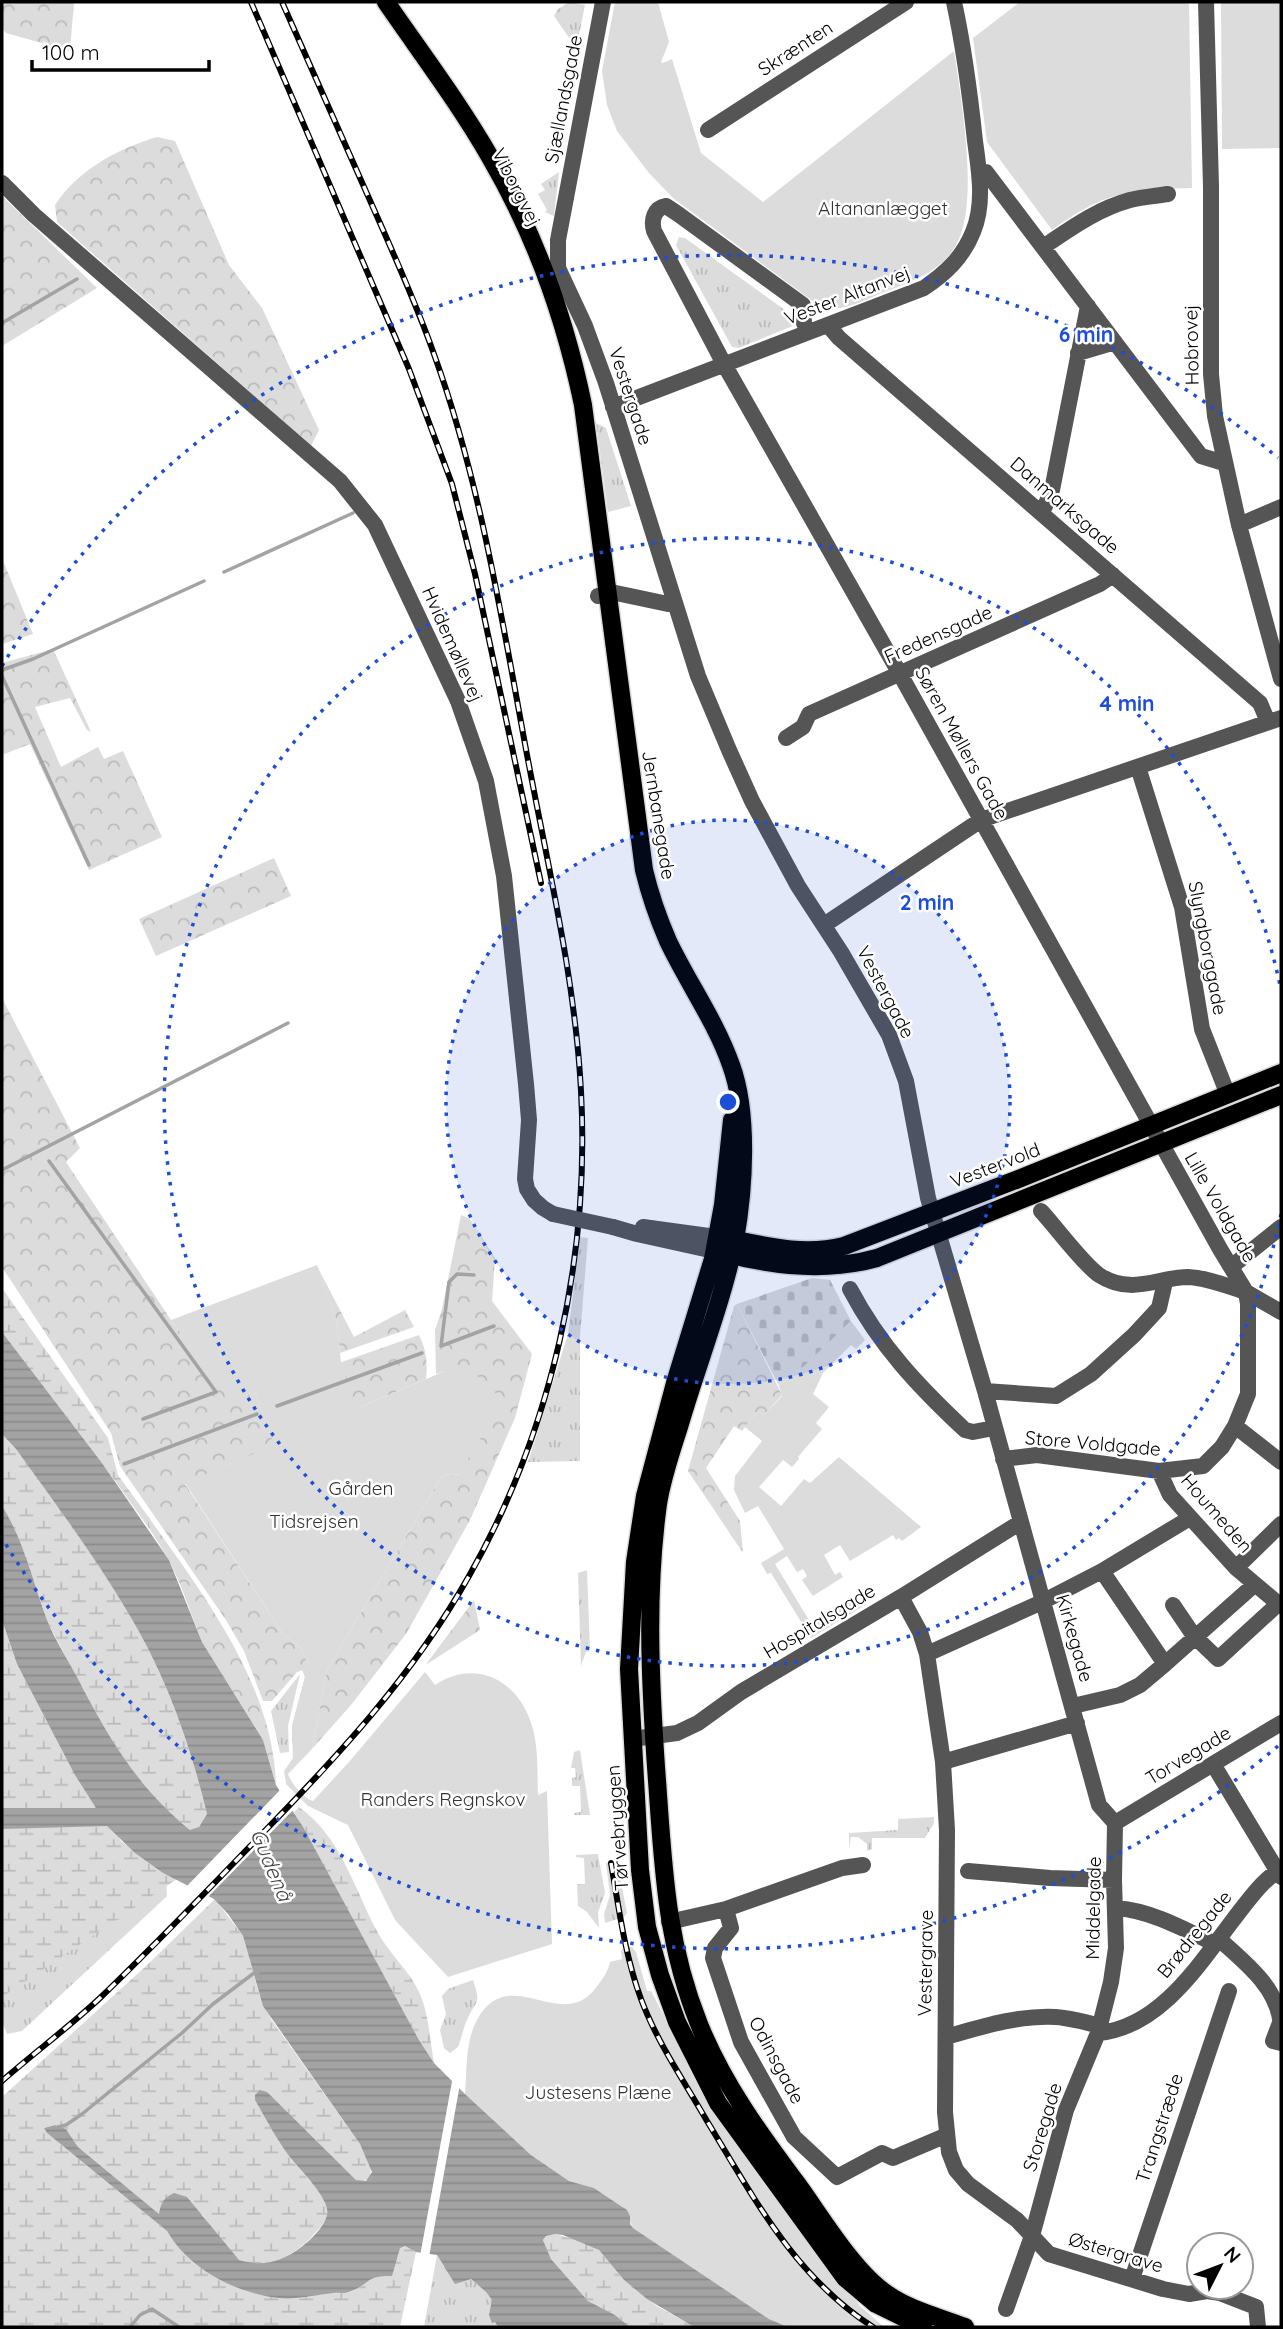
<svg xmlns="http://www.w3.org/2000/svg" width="1283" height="2329" viewBox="0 0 1283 2329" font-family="Quicksand,sans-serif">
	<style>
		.grass { fill: url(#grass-tufts) }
		.forest { fill: url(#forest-crowns) }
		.wetland { fill: url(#wetland-marsh) }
		.cemetery { fill: url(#cemetery-stones) }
		.green { fill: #dcdcdc }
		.water { fill: url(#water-rules) }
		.pier { fill: #fff }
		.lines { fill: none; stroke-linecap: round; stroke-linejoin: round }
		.stream { stroke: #a3a3a3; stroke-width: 3.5 }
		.major-casing { stroke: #dbdbdb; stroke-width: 21 }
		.minor { stroke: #555; stroke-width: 16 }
		.major { stroke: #000; stroke-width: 18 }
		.rail-casing { stroke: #000; stroke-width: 6 }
		.rail { stroke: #fff; stroke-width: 3.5; stroke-dasharray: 10; stroke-linecap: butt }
		.minor-bridge { stroke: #555; stroke-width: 16 }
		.ring { fill: none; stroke: #1d4ed8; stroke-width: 3.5; stroke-dasharray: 3.5 7 }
		.labels { text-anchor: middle; stroke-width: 5; stroke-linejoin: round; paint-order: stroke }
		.street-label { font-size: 19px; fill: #000; stroke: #fff }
		.park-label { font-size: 19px; fill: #333; stroke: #fff }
		.water-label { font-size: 21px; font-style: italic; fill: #444; stroke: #fff }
		.centre { fill: #1d4ed8; stroke: #fff; stroke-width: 3.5 }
		.ring-label { font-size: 21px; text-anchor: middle; font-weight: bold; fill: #1d4ed8; stroke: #fff; stroke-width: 5; stroke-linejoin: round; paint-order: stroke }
	</style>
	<defs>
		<pattern id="grass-tufts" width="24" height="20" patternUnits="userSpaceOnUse" patternTransform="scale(1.75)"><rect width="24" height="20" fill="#dcdcdc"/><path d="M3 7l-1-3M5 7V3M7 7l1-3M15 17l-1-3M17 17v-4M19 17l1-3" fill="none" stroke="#bbb"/></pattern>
		<pattern id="forest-crowns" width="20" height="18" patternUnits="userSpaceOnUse" patternTransform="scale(1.75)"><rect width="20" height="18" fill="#dcdcdc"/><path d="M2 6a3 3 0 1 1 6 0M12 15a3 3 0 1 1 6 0" fill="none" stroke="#bbb"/></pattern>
		<pattern id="wetland-marsh" width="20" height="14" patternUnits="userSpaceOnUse" patternTransform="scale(1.75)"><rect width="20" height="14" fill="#dcdcdc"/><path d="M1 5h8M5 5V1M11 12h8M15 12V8" fill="none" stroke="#bbb"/></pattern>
		<pattern id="cemetery-stones" width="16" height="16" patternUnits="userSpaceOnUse" patternTransform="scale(1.75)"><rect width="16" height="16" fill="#dcdcdc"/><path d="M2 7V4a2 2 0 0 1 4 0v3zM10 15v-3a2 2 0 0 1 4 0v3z" fill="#bbb"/></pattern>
		<pattern id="water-rules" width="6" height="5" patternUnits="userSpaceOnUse" patternTransform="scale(1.75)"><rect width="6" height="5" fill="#a3a3a3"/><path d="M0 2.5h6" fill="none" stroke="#8b8b8b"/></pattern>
	</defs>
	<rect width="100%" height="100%" fill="#fff"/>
	<path class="grass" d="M 569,2 L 585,5 L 579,35 L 572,42 L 554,16 L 557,10 Z
		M 559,172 L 554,216 L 545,212 L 547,210 L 538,194 L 545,190 L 541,184 Z
		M 679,237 L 685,238 L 793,316 L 795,325 L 739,348 L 732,347 L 676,245 Z
		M 596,423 L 606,428 L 631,506 L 608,512 Z
		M 580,1237 L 588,1238 L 580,1337 L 580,1461 L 528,1462 L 568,1334 Z
		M 587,1570 L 590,1651 L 586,1652 L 581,1666 L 578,1573 Z
		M 300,1674 L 288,1726 L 289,1752 L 280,1753 L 271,1711 Z
		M 580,1750 L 590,1815 L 574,1815 L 574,1813 L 581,1812 L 580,1786 L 572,1786 L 572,1778 L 576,1777 L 575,1768 L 571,1768 L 574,1752 Z
		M 934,1817 L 934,1823 L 925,1838 L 872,1838 L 872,1849 L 867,1851 L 867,1844 L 858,1837 L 851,1837 L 849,1849 L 849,1833 L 898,1830 L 898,1819 Z
		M 598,1854 L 605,1893 L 598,1912 L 599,1928 L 587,1912 L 578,1906 L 577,1884 L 585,1884 L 584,1858 L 576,1857 L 576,1855 Z
		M 617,1862 L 627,1913 L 624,1917 L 605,1923 L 604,1914 L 610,1895 L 606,1863 Z
		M 166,1882 L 167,1896 L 149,1913 L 22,2031 L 7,2034 L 2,2022 L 2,1977 Z
		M 473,1980 C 481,2004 477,1999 468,2018 C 463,2027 462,2038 458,2047 L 450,2053 L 444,2048 L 440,2030 L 446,2014 L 442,1996 L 448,1989 Z
		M 437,2255 L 444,2267 L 471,2279 L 486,2292 L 492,2300 L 492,2323 L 495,2321 L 498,2327 L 424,2327 Z"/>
	<path class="forest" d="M 2,2 L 74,2 L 70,51 L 6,33 L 2,28 Z
		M 157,137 L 175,141 L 229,265 L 262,308 L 319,430 L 311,446 L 57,222 L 55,205 C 78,170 117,149 157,137 Z
		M 2,196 L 97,288 L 2,346 Z
		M 2,558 L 33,634 L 2,644 Z
		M 53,649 L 91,732 L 87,730 L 70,698 L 35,707 L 61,767 L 98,747 L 104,759 L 123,751 L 162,837 L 89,870 L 30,744 L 2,755 L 2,663 Z
		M 274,858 L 291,896 L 156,956 L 139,919 Z
		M 2,998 L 80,1148 L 66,1162 L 171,1320 L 231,1400 L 255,1393 L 285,1472 L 232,1463 L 185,1484 L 283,1634 L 301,1648 L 308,1664 L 292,1744 L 292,1726 L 305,1677 L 303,1670 L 297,1672 L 272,1701 L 263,1701 L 244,1651 L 226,1620 L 120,1466 L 111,1433 L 2,1267 Z
		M 461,1215 L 470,1219 L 495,1258 L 492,1301 L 532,1354 L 515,1418 L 470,1520 L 406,1634 L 351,1705 L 312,1749 L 327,1670 L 443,1474 L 459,1475 L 446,1371 L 436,1374 L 435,1330 L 442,1309 Z
		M 317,1266 L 354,1337 L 405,1310 L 414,1327 L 340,1353 L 337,1322 Z
		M 737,1304 L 782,1395 L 765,1414 L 757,1412 L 742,1431 L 734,1426 L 706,1468 L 740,1521 L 743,1553 L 688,1471 L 734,1306 Z
		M 419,1335 C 426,1349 428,1363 426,1379 L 356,1409 L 273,1386 Z
		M 147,1515 C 203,1594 273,1684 276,1785 L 263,1740 L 202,1642 L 180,1584 L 169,1560 L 151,1531 Z
		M 474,1600 L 480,1630 L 427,1664 L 427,1663 Z"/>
	<path class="wetland" d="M 2,1288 L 108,1438 L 118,1475 L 147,1515 L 151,1531 L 102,1463 L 2,1332 Z
		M 2,1434 L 16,1449 C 54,1502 94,1555 127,1611 C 165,1673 190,1743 207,1814 L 204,1821 L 196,1830 L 190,1830 L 166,1810 L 137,1776 L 107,1735 L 48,1623 L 25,1555 L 2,1506 Z
		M 2,1620 L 17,1664 L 121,1841 L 163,1873 L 177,1879 L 2,1997 Z
		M 299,1807 C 342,1838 354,1889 378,1933 C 390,1955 410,1971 420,1994 C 429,2015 430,2041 434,2063 L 419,2040 L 294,1812 Z
		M 215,1899 L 243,1936 L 259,1993 L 271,2019 L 360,2144 L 371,2166 L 370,2178 L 361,2182 L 356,2180 L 263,2091 C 271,2111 277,2138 289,2156 C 299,2171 324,2192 327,2208 C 329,2218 322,2225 316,2232 C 300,2251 268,2274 241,2261 C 228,2254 211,2228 203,2215 L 160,2215 L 78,2147 L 66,2129 L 55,2125 L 44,2128 L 47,2133 L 167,2231 C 191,2271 253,2302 300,2298 C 312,2297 324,2292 337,2292 C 341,2292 344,2293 347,2293 C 359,2290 369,2279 380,2274 L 388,2276 L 400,2247 L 405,2246 L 416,2252 L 400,2327 L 2,2327 L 2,2097 L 145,1967 Z
		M 555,2234 L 581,2241 L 599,2250 L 624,2280 L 657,2306 L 694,2327 L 630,2327 L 615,2315 L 588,2301 L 551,2259 L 543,2240 L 546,2236 Z"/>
	<path class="cemetery" d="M 812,1278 L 830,1280 L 851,1321 L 804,1367 L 779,1386 L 737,1304 Z"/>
	<path class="green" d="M 615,2 L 658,2 L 669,42 L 661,62 L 663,63 L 672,59 L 701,153 L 763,202 L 954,51 C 961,98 980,204 956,245 C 942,271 913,281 887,291 C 870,297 849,310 831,308 C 824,307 817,303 811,300 L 673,198 L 649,173 L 617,131 L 607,105 L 602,71 Z
		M 1020,2 L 1189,2 L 1192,188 C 1128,190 1106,191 1052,230 L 987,142 L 973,38 Z
		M 1221,2 L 1281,2 L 1281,148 L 1222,149 Z
		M 317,1265 L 337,1322 L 341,1363 L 356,1409 L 445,1371 L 475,1375 L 485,1381 L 503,1402 L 458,1475 L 443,1474 L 327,1670 L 312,1749 L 288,1774 C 291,1783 303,1798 313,1801 L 349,1762 L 425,1672 L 435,1685 C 473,1659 515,1678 530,1720 C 539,1743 537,1770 538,1795 L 547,1791 L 552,1944 L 448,1977 L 395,1920 L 348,1825 L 308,1806 L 286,1784 L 284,1771 L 293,1758 L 292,1726 L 305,1677 L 302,1670 L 308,1664 L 301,1648 L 283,1634 L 185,1483 L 274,1445 L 255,1393 L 231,1401 L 171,1320 Z
		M 851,1321 L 865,1340 L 856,1349 L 851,1345 L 823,1373 L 813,1394 L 829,1407 L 816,1423 L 822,1429 L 798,1457 L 799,1459 L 792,1467 L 783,1460 L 759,1487 L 781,1506 L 804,1479 L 810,1483 L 839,1457 L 921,1527 L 902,1541 L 899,1538 L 896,1540 L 893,1535 L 850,1561 L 840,1545 L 824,1555 L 835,1575 L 840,1572 L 843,1577 L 813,1596 L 802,1580 L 807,1576 L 803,1569 L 797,1572 L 787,1556 L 775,1564 L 812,1625 L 856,1599 L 862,1607 L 811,1638 L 771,1573 L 767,1574 L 761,1563 L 784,1549 L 758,1506 L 745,1513 L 734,1490 L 735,1476 L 762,1441 L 745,1427 L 757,1412 L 765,1414 L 782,1396 L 779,1386 L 803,1367 Z
		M 625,1947 L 632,1947 L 636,1952 L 647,1991 L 651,1991 C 669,2025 684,2061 703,2095 L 860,2306 L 884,2327 L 788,2327 L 769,2319 L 633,2228 L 623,2207 L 594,2188 L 569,2181 L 531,2155 L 465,2094 C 467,2070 465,2042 477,2020 C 510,1960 563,2037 598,1985 C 604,1977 608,1971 610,1962 L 622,1959 L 621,1951 Z"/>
	<path class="water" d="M 2,1332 L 102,1463 L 169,1560 L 202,1642 L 263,1740 L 276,1785 L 303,1827 L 419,2040 L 434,2063 L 465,2094 L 531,2155 L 569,2181 L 594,2188 L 627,2210 L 630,2216 L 630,2224 L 633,2228 L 769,2319 L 788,2327 L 694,2327 L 647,2299 L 624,2280 L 599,2250 L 563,2235 L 555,2234 L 546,2236 L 543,2240 L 551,2259 L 588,2301 L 615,2315 L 630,2327 L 498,2327 L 495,2322 L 492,2323 L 489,2315 L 492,2300 L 486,2292 L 471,2279 L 455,2284 L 437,2255 L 416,2252 L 405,2246 L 400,2248 L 392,2276 C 365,2275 370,2285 349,2292 C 344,2294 338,2292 333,2293 C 315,2295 297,2300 279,2298 C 235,2293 189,2269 167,2231 L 47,2133 L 44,2128 L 55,2125 L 66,2129 L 78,2147 L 159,2214 C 161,2203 163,2198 174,2193 L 187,2197 L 239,2260 C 262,2267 281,2262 300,2248 C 310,2241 330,2222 327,2209 C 325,2194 299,2169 289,2156 C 276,2138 266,2119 255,2100 L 255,2095 L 260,2090 L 267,2092 L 356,2180 L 366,2181 L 372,2172 L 360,2144 L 263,2006 L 243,1936 L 228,1914 L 214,1899 L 163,1873 L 135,1853 L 107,1826 L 2,1829 L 2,1808 L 96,1808 L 75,1775 L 17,1664 L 2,1620 L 2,1506 C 24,1541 33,1582 47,1620 C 55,1640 67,1658 77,1677 C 107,1736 138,1788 190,1830 L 199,1827 L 207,1814 C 190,1743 165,1673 127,1611 C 94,1555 54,1502 16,1449 L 2,1434 Z"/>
	<path class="pier" d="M 282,1788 L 295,1808 L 206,1899 L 188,1889 L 186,1887 Z
		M 453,2076 L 460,2084 L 429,2257 L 420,2256 Z"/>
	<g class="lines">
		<path class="stream" d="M 2,323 L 77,279
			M 224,572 L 353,513
			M 2,670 L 33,659 L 204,581
			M 2,676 L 89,865
			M 49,1161 L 216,1392 L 143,1419
			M 2,1170 L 288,1023
			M 474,1275 L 457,1274 L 449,1282 L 441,1346 L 494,1326
			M 277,1406 L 422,1353
			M 124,1464 L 257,1414
			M 58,2127 L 66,2125 L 82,2114 L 182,2033 L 213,2004 L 254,1973 L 258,1973
			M 130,2327 L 140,2315 L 152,2309 L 179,2327"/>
		<defs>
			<path id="major" d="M 386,2 C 421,53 459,103 490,157 C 535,234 565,318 583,405 L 644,870 C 650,895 658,918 668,941 C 688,983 716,1022 731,1065 C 749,1114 744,1189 735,1240 C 722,1303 697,1365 679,1427 C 671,1452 662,1478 658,1504 C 646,1591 650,1679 656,1767 C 663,1858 664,1937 699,2024 C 723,2084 760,2134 798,2185 C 822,2218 854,2272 887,2294 C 910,2310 939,2317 965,2327
				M 732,1120 L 723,1205 L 713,1259 L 675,1383 L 645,1496 L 635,1562 L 629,1669 L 640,1870 L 647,1927 L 660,1975 L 677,2022 L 718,2103 L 845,2278 L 876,2304 L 923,2327
				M 727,1238 C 766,1246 803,1256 844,1246 L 1016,1180 L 1281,1073
				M 721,1252 C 771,1266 827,1272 877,1258 L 1281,1095"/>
		</defs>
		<use href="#major" class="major-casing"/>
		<path class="minor" d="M 603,2 L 558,240 L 558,268 L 585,326 L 606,383 L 698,676 L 729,750 L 752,801 L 798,886 L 841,952 L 889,1035 L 906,1081 L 928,1198 L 985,1391 L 1099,1805 L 1115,1823
			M 1206,2 L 1211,187 L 1211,374 L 1215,416 L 1239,525 L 1281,679
			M 708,130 L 906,2
			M 979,172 L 986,172 L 1201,456 L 1224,463
			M 2,183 L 34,215 L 340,481 L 375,525 L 458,701 L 486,781 L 504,876 L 526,1084 L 529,1120 L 525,1179 L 527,1189 L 534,1200 L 543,1208 L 553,1214
			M 1043,247 C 1070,229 1097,209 1130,200 C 1142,197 1155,196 1168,194
			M 828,325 L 839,338 L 1260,703 L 1268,722
			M 808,332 L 804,323 L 803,305 L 678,214 L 666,206 C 654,208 651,220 654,231 L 724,364 L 900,674 L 1220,1249 L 1246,1292 L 1281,1312
			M 1078,353 L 1115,342
			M 613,407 L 924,288 C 946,273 963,257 973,232 C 985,203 979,171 975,141 C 970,94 964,48 954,2
			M 1042,513 L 1052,490 L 1088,306
			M 1239,525 L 1281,507
			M 598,596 L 616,593 L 668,604 L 674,602
			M 786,738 L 803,727 L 809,714 L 1100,584 L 1113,575
			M 1138,767 L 1182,907 L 1202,1029 L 1228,1095
			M 824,925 L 981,820 L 1281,718
			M 1041,1211 C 1056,1227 1083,1264 1099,1275 C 1131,1296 1158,1277 1188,1277 C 1208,1278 1227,1286 1246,1292
			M 613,1227 L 637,1234 L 714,1251
			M 643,1227 L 716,1237
			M 1231,1267 L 1281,1227
			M 850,1289 C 880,1346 919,1387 965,1430 L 973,1432 L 994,1428
			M 985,1391 L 1056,1396 L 1091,1374 L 1134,1335 L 1159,1308 L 1165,1282
			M 1235,1426 L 1281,1462
			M 1003,1459 L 1037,1455 L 1159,1471 L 1203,1466 L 1222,1447 L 1235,1426 L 1248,1394 L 1248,1304 L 1246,1292
			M 1159,1471 L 1170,1495 L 1236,1568 L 1281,1606
			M 1236,1568 L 1281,1524
			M 901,1597 L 920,1632 L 927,1654 L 943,1762 L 947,1830 L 945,2112 L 949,2152 L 956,2170 L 968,2184 L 1017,2220 L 1049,2254 L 1163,2289 L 1189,2294 L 1207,2291 L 1220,2293 L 1256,2307 L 1258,2327
			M 1173,1605 L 1194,1636 L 1218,1659 L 1278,1604
			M 927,1654 L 1042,1602 L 1102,1571 L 1190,1518
			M 1165,1664 L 1254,1585
			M 1073,1706 L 1120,1695 L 1140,1685 L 1165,1664 L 1102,1571
			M 632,1739 L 677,1733 L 698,1723 L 741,1692 L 901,1597 L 1021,1522
			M 943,1762 L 1077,1723
			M 1213,1764 L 1281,1877
			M 1115,1823 L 1281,1723
			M 968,1871 L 1050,1878 L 1114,1880
			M 1117,1908 C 1152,1911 1184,1929 1215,1944
			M 726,1909 L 731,1928 L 715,1948 L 713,1958 L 741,2042 L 794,2137 L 837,2177 L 882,2153 L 893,2158 L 947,2135
			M 669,1922 L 726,1909 L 842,1868 L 863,1865
			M 1219,1939 C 1243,1961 1275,1985 1280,2019
			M 1281,2020 L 1273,2041 L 1281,2043
			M 1098,2033 C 1159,2028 1199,1965 1233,1920 C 1247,1902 1262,1880 1281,1869
			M 946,2037 C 981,2027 1018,2015 1056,2017 C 1070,2018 1085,2022 1100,2026
			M 1132,2279 L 1229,1991
			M 1006,2309 L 1032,2236 L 1066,2110 L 1098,2033 L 1111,1982 L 1116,1948 L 1114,1880 L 1115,1823"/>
		<use href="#major" class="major"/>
		<defs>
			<path id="rail" d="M 251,2 L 409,369 L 452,484 L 475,574 L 541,883
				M 611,1863 C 619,1909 625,1956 641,1999 C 657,2042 684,2081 707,2121 C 754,2198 795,2277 873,2327
				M 2,2081 C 34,2053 69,2027 100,1998 C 154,1946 205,1893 257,1839 C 336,1758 413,1676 469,1576 C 552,1430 590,1258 581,1091 C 575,975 546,859 525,744 C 501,614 480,482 435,357 C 417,305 394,255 372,205 C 342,137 312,70 282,2"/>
		</defs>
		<use href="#rail" class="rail-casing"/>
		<use href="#rail" class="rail"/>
		<path class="minor-bridge" d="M 553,1214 L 613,1227"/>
	</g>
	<circle cx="728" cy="1102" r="282" fill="#1d4ed8" fill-opacity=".12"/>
	<g class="ring">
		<circle cx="728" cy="1102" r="282"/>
		<path d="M1281 1214A564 564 0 1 1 1281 990"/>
		<path d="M1278 1746A847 847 0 0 1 2 1538M2 666A847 847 0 0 1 1278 458"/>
	</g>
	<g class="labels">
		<g class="street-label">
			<text transform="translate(795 48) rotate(-33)" y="7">Skrænten</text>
			<text transform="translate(563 99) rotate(-79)" y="7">Sjællandsgade</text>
			<text transform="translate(517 187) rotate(63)" y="7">Viborgvej</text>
			<text transform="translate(847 295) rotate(-21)" y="7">Vester Altanvej</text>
			<text transform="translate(1191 345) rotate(-91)" y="7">Hobrovej</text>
			<text transform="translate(631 396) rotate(72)" y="7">Vestergade</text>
			<text transform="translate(1065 505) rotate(41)" y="7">Danmarksgade</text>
			<text transform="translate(938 634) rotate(-24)" y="7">Fredensgade</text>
			<text transform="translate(453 644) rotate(66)" y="7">Hvidemøllevej</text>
			<text transform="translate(962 743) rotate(61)" y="7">Søren Møllers Gade</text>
			<text transform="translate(659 815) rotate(81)" y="7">Jernbanegade</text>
			<text transform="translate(1208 948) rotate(79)" y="7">Slyngborggade</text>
			<text transform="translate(886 992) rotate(62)" y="7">Vestergade</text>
			<text transform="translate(995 1165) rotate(-21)" y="7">Vestervold</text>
			<text transform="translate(1221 1207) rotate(60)" y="7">Lille Voldgade</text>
			<text transform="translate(1093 1443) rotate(5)" y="7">Store Voldgade</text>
			<text transform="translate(1217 1513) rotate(49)" y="7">Houmeden</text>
			<text transform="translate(819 1621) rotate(-31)" y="7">Hospitalsgade</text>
			<text transform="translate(1075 1638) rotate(74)" y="7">Kirkegade</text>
			<text transform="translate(1188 1755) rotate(-31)" y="7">Torvegade</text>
			<text transform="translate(617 1828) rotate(-94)" y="7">Tørvebryggen</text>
			<text transform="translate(1093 1908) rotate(-89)" y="7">Middelgade</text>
			<text transform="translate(1194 1934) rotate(-51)" y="7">Brødregade</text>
			<text transform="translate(925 1963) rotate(-89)" y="7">Vestergrave</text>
			<text transform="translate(777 2060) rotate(62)" y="7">Odinsgade</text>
			<text transform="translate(1042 2127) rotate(-73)" y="7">Storegade</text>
			<text transform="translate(1159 2128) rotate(-72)" y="7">Trangstræde</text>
			<text transform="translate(1116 2252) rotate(17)" y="7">Østergrave</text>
		</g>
		<g class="park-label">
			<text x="883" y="215">Altananlægget</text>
			<text x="361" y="1495">Gården</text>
			<text x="314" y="1528">Tidsrejsen</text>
			<text x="443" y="1806">Randers Regnskov</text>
			<text x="598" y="2099">Justesens Plæne</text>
		</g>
		<g class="water-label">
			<text transform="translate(271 1865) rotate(67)" y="7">Gudenå</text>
		</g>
	</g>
	<circle cx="728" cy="1102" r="10" class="centre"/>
	<g class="ring-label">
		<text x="1086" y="342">6 min</text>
		<text x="1127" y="711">4 min</text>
		<text x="927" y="910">2 min</text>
	</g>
	<rect width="1283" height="2329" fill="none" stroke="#000000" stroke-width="7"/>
	<g transform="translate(1220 2266) rotate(48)"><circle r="33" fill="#ffffff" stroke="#999999" stroke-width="2"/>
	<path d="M0-5L12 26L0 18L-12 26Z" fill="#000000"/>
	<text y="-10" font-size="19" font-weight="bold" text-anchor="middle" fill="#000000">N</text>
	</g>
	<path d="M32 60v10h177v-10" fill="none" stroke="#000000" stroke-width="3.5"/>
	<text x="42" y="60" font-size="21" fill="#000000" stroke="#ffffff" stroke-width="5" paint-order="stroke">100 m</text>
</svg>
